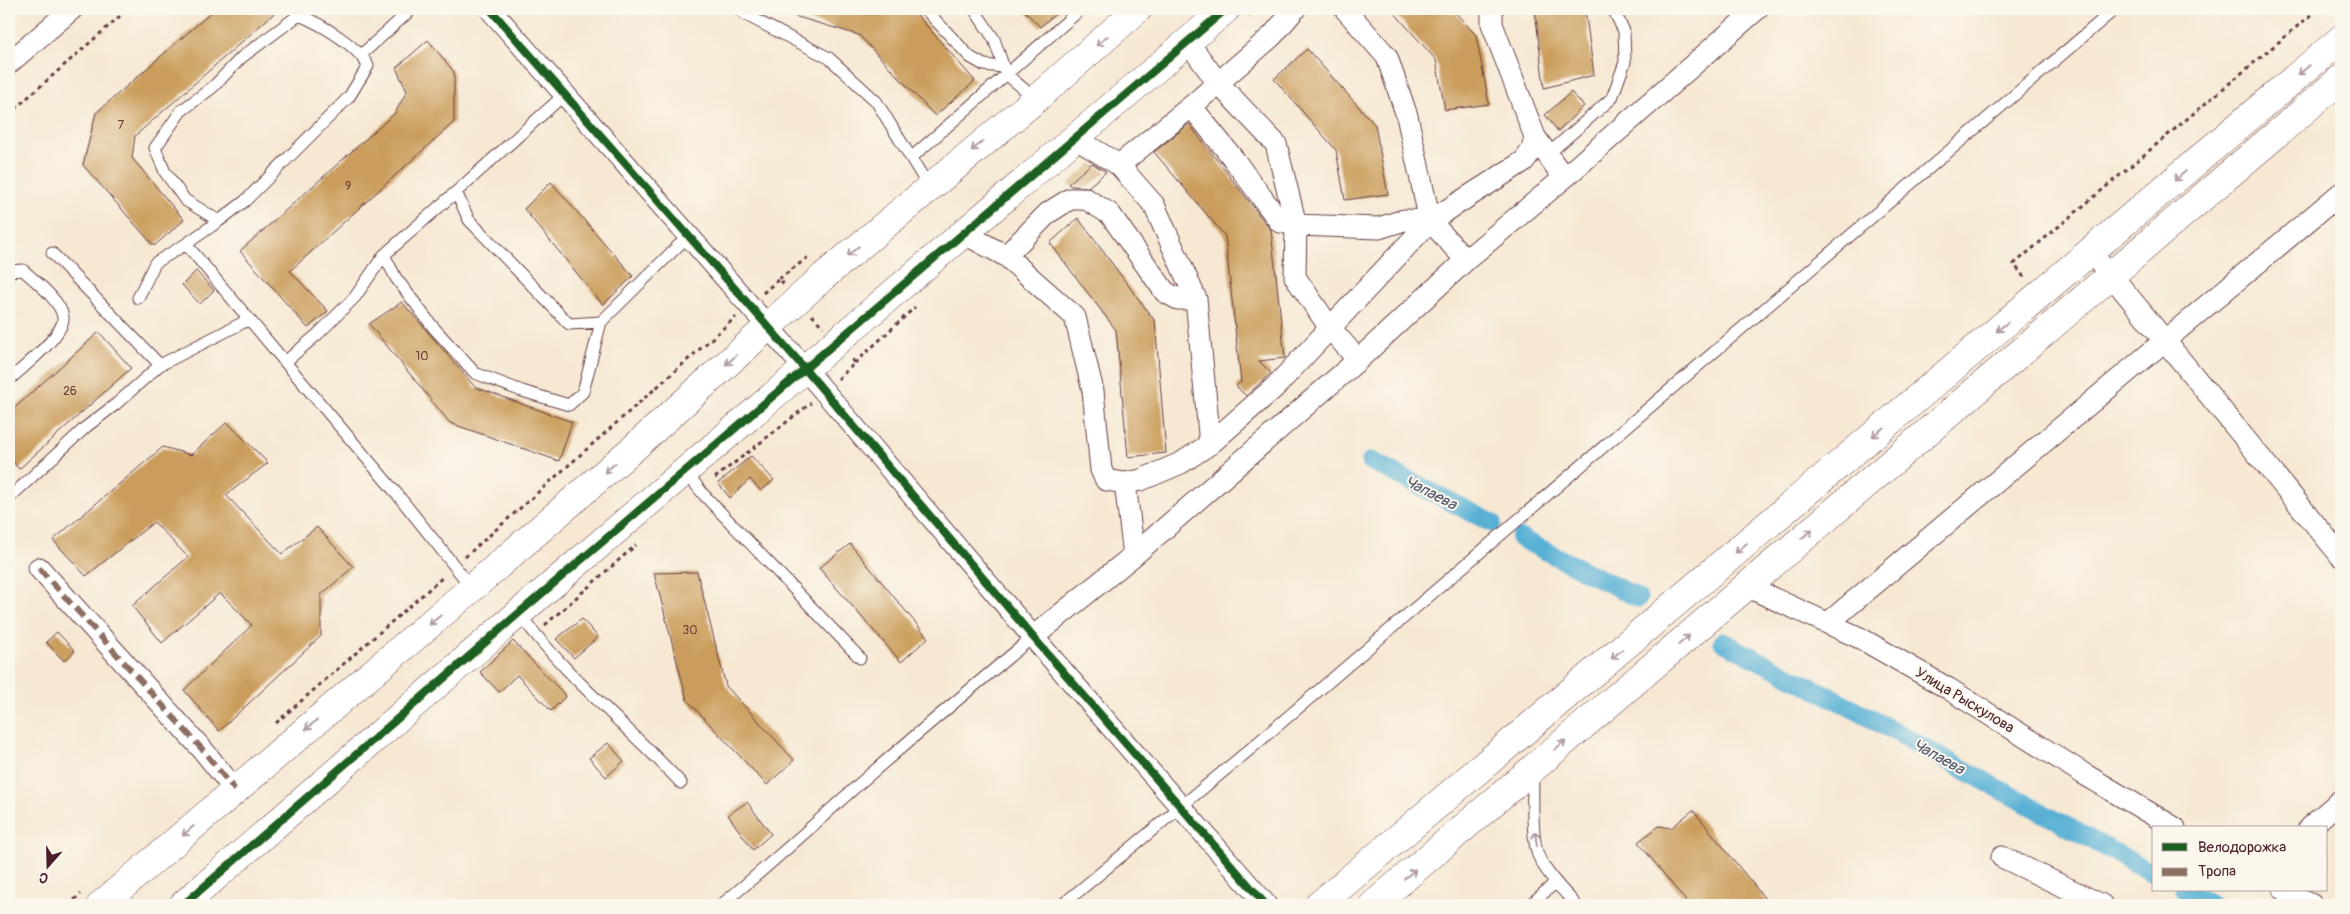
<svg xmlns="http://www.w3.org/2000/svg" width="2350" height="914" viewBox="0 0 2350 914" font-family="Pangolin,sans-serif">
	<style>
		.lines { fill: none; stroke-linecap: round; stroke-linejoin: round }
		.canal { stroke: #58b1d5; stroke-width: 19 }
		.building { fill: #ca9d5c }
		.service-casing { stroke: #643d44; stroke-width: 13 }
		.minor-casing { stroke: #643d44; stroke-width: 23 }
		.tertiary-casing { stroke: #643d44; stroke-width: 29 }
		.secondary-casing { stroke: #643d44; stroke-width: 29 }
		.path { stroke: #643d44; stroke-width: 3; stroke-dasharray: 4 4; stroke-linecap: butt }
		.service { stroke: #fff; stroke-width: 11 }
		.minor { stroke: #fff; stroke-width: 21 }
		.tertiary { stroke: #fff; stroke-width: 28 }
		.secondary { stroke: #fff; stroke-width: 28 }
		.quiet { stroke: #8d6e63; stroke-width: 6; stroke-dasharray: 12 6; stroke-linecap: butt }
		.cycleway-casing { stroke: #fbf7ec; stroke-width: 11 }
		.cycleway { stroke: #1b5e20; stroke-width: 8 }
		.oneway { stroke: #ae9aa0 }
		.labels { text-anchor: middle; stroke-width: 4; stroke-linejoin: round; paint-order: stroke }
		.number-label { font-size: 12px; fill: #6a3e37 }
		.street-label { font-size: 15px; fill: #4a1f2b; stroke: #fbf7ec }
		.water-label { font-size: 16px; font-style: italic; fill: #50596f; stroke: #fbf7ec }
	</style>
	<rect width="100%" height="100%" fill="#fbf7ec"/>
	<filter id="ink" filterUnits="userSpaceOnUse"><feTurbulence type="fractalNoise" baseFrequency=".02" numOctaves="2"/><feDisplacementMap in="SourceGraphic" scale="10" xChannelSelector="R" yChannelSelector="G"/><feConvolveMatrix kernelMatrix="1 2 1 2 8 2 1 2 1" color-interpolation-filters="sRGB"/></filter>
	<filter id="wash" filterUnits="userSpaceOnUse"><feTurbulence type="fractalNoise" baseFrequency=".0096" numOctaves="4" result="noise"/><feDisplacementMap in="SourceGraphic" scale="20" xChannelSelector="R" yChannelSelector="G"/><feGaussianBlur stdDeviation="1.12" result="paint"/><feColorMatrix in="noise" values="0 0 0 0 0 0 0 0 0 0 0 0 0 0 0 0 0 1.4 0 .05"/><feComposite in="paint" operator="in"/></filter>
	<g filter="url(#wash)">
		<rect width="100%" height="100%" fill="#f6e8d3"/>
		<g class="lines">
			<path class="canal" d="M 1371,461 L 1492,523
				M 1520,538 L 1638,598
				M 1723,642 L 1852,708 L 2154,874
				M 2184,890 L 2211,905"/>
		</g>
		<g id="blocks">
			<path class="building" d="M 215,9 L 279,9 L 135,136 L 132,158 L 184,220 L 154,246 L 83,165 L 96,113 Z
				M 785,9 L 912,9 L 975,81 L 935,116 L 859,35 L 784,13 Z
				M 1023,9 L 1061,9 L 1040,27 Z
				M 1391,9 L 1452,9 L 1476,35 L 1489,104 L 1445,110 L 1436,60 Z
				M 1535,9 L 1585,9 L 1594,75 L 1544,88 Z
				M 428,40 L 454,72 L 454,122 L 290,271 L 328,311 L 308,328 L 240,251 L 395,113 L 407,91 L 396,68 Z
				M 1307,49 L 1375,125 L 1388,194 L 1345,200 L 1336,150 L 1274,79 Z
				M 1571,92 L 1584,106 L 1558,131 L 1545,115 Z
				M 1189,124 L 1271,230 L 1285,358 L 1259,361 L 1271,373 L 1246,396 L 1236,386 L 1241,382 L 1225,236 L 1154,152 Z
				M 1092,163 L 1106,172 L 1088,187 L 1071,186 L 1068,184 Z
				M 551,182 L 633,276 L 603,305 L 524,209 Z
				M 1078,218 L 1155,321 L 1166,453 L 1128,457 L 1116,330 L 1050,243 Z
				M 196,271 L 214,290 L 200,304 L 182,285 Z
				M 402,302 L 475,387 L 572,422 L 559,461 L 450,423 L 369,324 Z
				M 99,332 L 131,368 L 19,469 L 9,457 L 9,413 Z
				M 227,422 L 268,463 L 226,495 L 282,554 L 317,527 L 353,567 L 321,595 L 321,636 L 219,731 L 184,690 L 252,625 L 220,593 L 162,643 L 132,606 L 188,557 L 154,522 L 86,576 L 53,540 L 163,447 L 191,455 Z
				M 751,456 L 774,480 L 761,491 L 750,479 L 730,498 L 718,483 Z
				M 850,544 L 928,638 L 901,662 L 819,568 Z
				M 697,572 L 726,686 L 794,760 L 767,785 L 687,700 L 654,573 Z
				M 582,619 L 598,637 L 574,658 L 556,639 Z
				M 57,632 L 75,651 L 64,661 L 46,642 Z
				M 513,641 L 566,696 L 551,711 L 517,675 L 499,692 L 480,672 Z
				M 608,743 L 624,761 L 606,777 L 589,758 Z
				M 747,802 L 771,834 L 753,850 L 728,815 Z
				M 1693,810 L 1770,905 L 1689,905 L 1638,842 L 1659,826 L 1671,828 Z"/>
		</g>
	</g>
	<g filter="url(#ink)">
		<use href="#blocks" fill-opacity="0" stroke="#643d44" stroke-width="1"/>
		<g class="lines">
			<defs>
				<path id="service" d="M 739,9 L 746,15 L 829,58 L 876,101 L 929,187
					M 925,9 L 970,57 L 984,65 L 1002,67
					M 974,9 L 994,39 L 1006,74 L 1036,99
					M 299,15 C 321,24 357,45 368,66 L 349,97 L 245,201 L 219,221 L 185,200 L 165,172 L 155,148 L 181,111 L 213,87 L 242,57 Z
					M 362,54 L 412,9
					M 564,95 L 456,192 L 469,220 L 569,324 L 601,322 L 688,236
					M 1547,155 L 1612,98 L 1625,62 L 1624,31 L 1613,9
					M 911,158 L 1081,9
					M 219,221 L 186,244 L 285,362 L 318,334 L 355,297 L 384,255 L 456,192
					M 52,253 L 160,365
					M 384,255 L 396,278 L 433,327 L 475,373 L 522,391 L 569,405 L 583,392 L 601,322
					M 9,271 L 23,270 C 35,281 61,301 63,317 C 65,335 22,368 9,380
					M 138,298 L 155,263 L 186,244
					M 285,362 L 397,494 L 472,588
					M 685,471 L 704,495 L 860,658
					M 9,498 L 86,427 L 116,404 L 160,365 L 248,320
					M 519,613 C 565,676 628,726 681,783
					M 1533,773 C 1533,793 1531,837 1538,855 C 1546,874 1563,890 1576,905
					M 721,905 C 769,866 813,825 858,785 C 916,734 974,686 1033,637
					M 1062,905 L 1248,751 L 2115,9
					M 1530,905 L 1555,883"/>
				<path id="minor" d="M 490,9 L 806,370 L 1033,637 L 1266,905
					M 1345,9 L 1387,57 L 1407,116 L 1430,221 L 1466,260
					M 1492,9 L 1492,24 L 1535,137 L 1564,178
					M 1188,42 L 1218,83 L 1272,36 L 1295,9
					M 9,63 L 72,9
					M 1075,138 L 1119,165 L 1154,205 L 1196,299 L 1210,444
					M 1119,165 L 1194,104
					M 963,233 L 1006,256 L 1075,317 L 1093,391 L 1101,470 L 1106,480 L 1125,483 L 1141,480 L 1181,463 L 1210,444 L 1275,387 L 1430,221 L 1524,161 L 1532,150 L 1535,137
					M 2090,253 L 2111,275 L 2341,556
					M 1006,256 L 1048,213 L 1070,199 L 1086,199 L 1110,214 L 1165,292 L 1178,299 L 1196,299
					M 1358,360 L 1330,328 L 1295,277 L 1296,225 L 1276,144 L 1218,83 L 1194,104 L 1195,111 L 1232,157 L 1280,222 L 1296,225 L 1379,228 L 1404,220 L 1430,221
					M 1125,483 L 1134,555
					M 39,568 L 202,749 L 235,790
					M 1746,586 L 1860,638 L 1949,689 L 2084,774 L 2175,828
					M 1828,623 L 2341,193
					M 1033,637 L 1134,555 L 1358,360 L 1466,260 L 1564,178 L 1757,9
					M 2309,828 L 2341,800
					M 2002,857 L 2102,905
					M 2284,890 L 2312,905"/>
				<path id="tertiary" d="M 101,905 L 472,588 L 636,446 L 824,276 L 1036,99 L 1138,9
					M 183,905 L 519,613 L 1226,9"/>
				<path id="secondary" d="M 1319,905 L 2341,39
					M 1373,905 L 2341,79"/>
			</defs>
			<use href="#service" class="service-casing"/>
			<use href="#minor" class="minor-casing"/>
			<use href="#tertiary" class="tertiary-casing"/>
			<use href="#secondary" class="secondary-casing"/>
			<path class="path" d="M 1248,15 L 1255,9
				M 9,114 L 128,9
				M 2024,277 L 2014,264 L 2318,9
				M 779,279 L 811,255
				M 763,293 L 779,279 L 784,284
				M 812,315 L 823,327
				M 855,363 L 915,307
				M 838,379 L 855,363 L 850,357
				M 715,478 L 811,403
				M 465,557 L 736,317
				M 545,625 L 636,545
				M 276,723 L 444,576
				M 68,905 L 81,894"/>
			<use href="#service" class="service"/>
			<use href="#minor" class="minor"/>
			<use href="#tertiary" class="tertiary"/>
			<use href="#secondary" class="secondary"/>
			<path class="quiet" d="M 39,568 L 202,749 L 235,790"/>
			<defs>
				<path id="cycleway" d="M 490,9 L 806,370 L 1033,637 L 1266,905
					M 183,905 L 519,613 L 1226,9"/>
			</defs>
			<use href="#cycleway" class="cycleway-casing"/>
			<use href="#cycleway" class="cycleway"/>
		</g>
		<defs><path id="oneway-shaft" d="M-6 0H5M1.5-3L5.5 0L1.5 3" fill="none" stroke-width="1.6" stroke-linecap="round" stroke-linejoin="round" transform="scale(1.25)"/></defs>
		<g class="oneway">
			<use href="#oneway-shaft" transform="translate(1102 41) rotate(139)"/>
			<use href="#oneway-shaft" transform="translate(2304 70) rotate(140)"/>
			<use href="#oneway-shaft" transform="translate(977 146) rotate(140)"/>
			<use href="#oneway-shaft" transform="translate(2180 176) rotate(140)"/>
			<use href="#oneway-shaft" transform="translate(853 251) rotate(140)"/>
			<use href="#oneway-shaft" transform="translate(2002 327) rotate(140)"/>
			<use href="#oneway-shaft" transform="translate(731 360) rotate(138)"/>
			<use href="#oneway-shaft" transform="translate(1878 432) rotate(140)"/>
			<use href="#oneway-shaft" transform="translate(610 468) rotate(139)"/>
			<use href="#oneway-shaft" transform="translate(1807 534) rotate(-40)"/>
			<use href="#oneway-shaft" transform="translate(1741 548) rotate(140)"/>
			<use href="#oneway-shaft" transform="translate(435 620) rotate(140)"/>
			<use href="#oneway-shaft" transform="translate(1684 640) rotate(-41)"/>
			<use href="#oneway-shaft" transform="translate(1617 654) rotate(140)"/>
			<use href="#oneway-shaft" transform="translate(311 725) rotate(140)"/>
			<use href="#oneway-shaft" transform="translate(1560 745) rotate(-41)"/>
			<use href="#oneway-shaft" transform="translate(188 831) rotate(139)"/>
			<use href="#oneway-shaft" transform="translate(1536 839) rotate(-97)"/>
			<use href="#oneway-shaft" transform="translate(1410 874) rotate(-40)"/>
		</g>
	</g>
	<g class="labels">
		<g class="number-label">
			<text x="121" y="129">7</text>
			<text x="348" y="190">9</text>
			<text x="422" y="360">10</text>
			<text x="70" y="395">26</text>
			<text x="690" y="634">30</text>
		</g>
		<g class="street-label">
			<text transform="translate(1965 700) rotate(31)" y="5">Улица Рыскулова</text>
		</g>
		<g class="water-label">
			<text transform="translate(1431 492) rotate(27)" y="6">Чапаева</text>
			<text transform="translate(1939 756) rotate(29)" y="6">Чапаева</text>
		</g>
	</g>
	<rect width="2350" height="914" fill="none" stroke="#fbf7ec" stroke-width="30"/>
	<rect x="2152" y="826" width="175" height="65" fill="#fbf7ec" stroke="#b4a19f"/>
	<rect x="2162" y="843" width="25" height="8" fill="#1b5e20" stroke="#b4a19f"/>
	<text x="2198" y="852" font-size="15" fill="#4a1f2b">Велодорожка</text>
	<rect x="2162" y="868" width="25" height="8" fill="#8d6e63" stroke="#b4a19f"/>
	<text x="2198" y="876" font-size="15" fill="#4a1f2b">Тропа</text>
	<g transform="translate(48 866) rotate(200)" stroke="#fbf7ec" stroke-width="4" paint-order="stroke">
	<path d="M0-4L9 19L0 12L-9 19Z" fill="#4a1f2b"/>
	<text y="-8" font-size="14" font-weight="bold" text-anchor="middle" fill="#4a1f2b">С</text>
	</g>
</svg>
